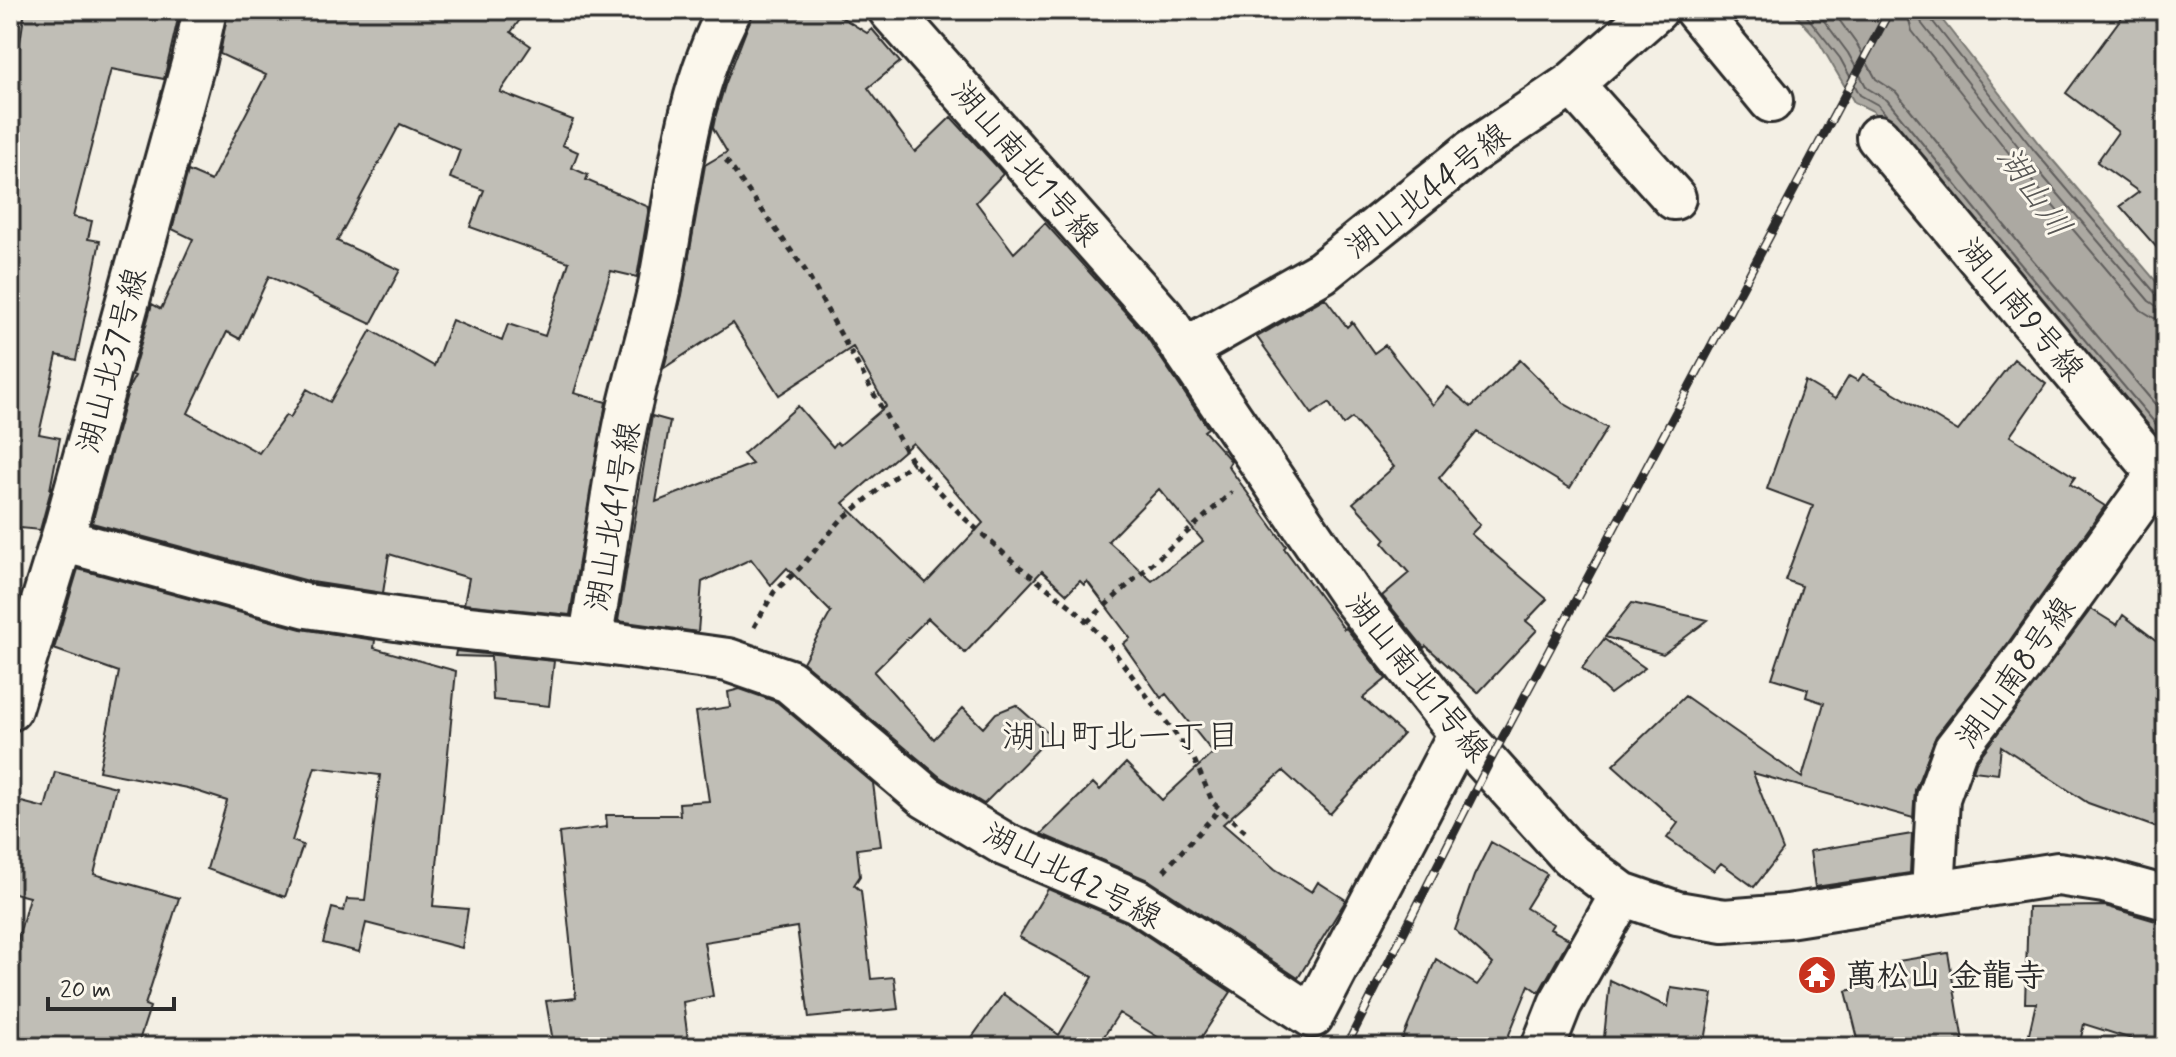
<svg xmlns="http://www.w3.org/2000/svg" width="2176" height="1057" viewBox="0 0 2176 1057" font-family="Mynerve,'Klee One',sans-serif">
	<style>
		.water { fill: #aca9a2; stroke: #787772; stroke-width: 2 }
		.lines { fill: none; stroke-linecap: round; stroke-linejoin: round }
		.shore { stroke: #5f5d5b; stroke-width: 2 }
		.building { fill: #c0beb6; stroke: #2b2b2b; stroke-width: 2; fill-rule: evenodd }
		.minor-casing { stroke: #2b2b2b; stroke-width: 48 }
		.path { stroke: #2b2b2b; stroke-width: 5; stroke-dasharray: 6 6; stroke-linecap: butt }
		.minor { stroke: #fbf7ec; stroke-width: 42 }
		.rail-casing { stroke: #2b2b2b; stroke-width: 9 }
		.rail { stroke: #fbf7ec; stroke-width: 6; stroke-dasharray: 18; stroke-linecap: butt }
		.labels { text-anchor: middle; stroke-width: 6; stroke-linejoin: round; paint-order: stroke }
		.street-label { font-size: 32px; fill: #2b2b2b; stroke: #fbf7ec }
		.poi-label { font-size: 32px; font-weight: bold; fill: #2b2b2b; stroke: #fbf7ec; text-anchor: start }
		.water-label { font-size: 34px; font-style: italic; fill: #585755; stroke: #fbf7ec }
		.neighbourhood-label { font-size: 34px; fill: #2b2b2b; stroke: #fbf7ec }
	</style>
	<rect width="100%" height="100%" fill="#f3efe4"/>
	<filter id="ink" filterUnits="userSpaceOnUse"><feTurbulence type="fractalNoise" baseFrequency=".0125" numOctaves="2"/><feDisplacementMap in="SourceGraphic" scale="16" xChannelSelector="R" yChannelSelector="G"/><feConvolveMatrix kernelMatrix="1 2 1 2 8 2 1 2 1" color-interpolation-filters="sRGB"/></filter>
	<g filter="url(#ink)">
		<path class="water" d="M 1791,10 L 1929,10 L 1936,12 L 2039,144 L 2166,293 L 2166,463 L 1873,111 L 1854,102 L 1816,37 Z"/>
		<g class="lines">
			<path class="shore" d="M 1802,10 L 1840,58 L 1860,95 L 1878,105 L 1887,116
				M 1816,10 L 1848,53 L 1867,88 L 1887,100 L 2018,261 L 2166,436
				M 1832,10 L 1858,46 L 1876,79 L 1896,92 L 2027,253 L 2166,417
				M 1906,10 L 1912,31 L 2016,162 L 2141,310 L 2154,318 L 2166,320
				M 1918,10 L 1922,24 L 2025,155 L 2149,301 L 2158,307 L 2166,308
				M 1929,10 L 1930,18 L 2033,149 L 2157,295 L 2166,298"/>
		</g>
		<path class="building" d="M 25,10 L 180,10 L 164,79 L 111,69 L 73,217 L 92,221 L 88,239 L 100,241 L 76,360 L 57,355 L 39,434 L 60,438 L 50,490 L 52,486 L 40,530 L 10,527 L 10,54 L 18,55 Z
			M 228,10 L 527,10 L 511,32 L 531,46 L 500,92 L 573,120 L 562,145 L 578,152 L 572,168 L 588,175 L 586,180 L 649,207 L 637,277 L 611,271 L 574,393 L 606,402 L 570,615 L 464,604 L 469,578 L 389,554 L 383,593 L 312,582 L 92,523 L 129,387 L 135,376 L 132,375 L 152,304 L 161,309 L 193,239 L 172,229 L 188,171 L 211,181 L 266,75 L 220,54 ZM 400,124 L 460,150 L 450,178 L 484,190 L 470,227 L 569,262 L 545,336 L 508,324 L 502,341 L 452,320 L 434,366 L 371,330 L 330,402 L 307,389 L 290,418 L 286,415 L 259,453 L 188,413 L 227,332 L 240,339 L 269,276 L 371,324 L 400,270 L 337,241 Z
			M 754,10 L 830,10 L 867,33 L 872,29 L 900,62 L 868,88 L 915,152 L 951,117 L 998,168 L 1003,174 L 976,202 L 1014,253 L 1045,223 L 1144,333 L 1208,428 L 1204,431 L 1231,461 L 1228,466 L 1286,546 L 1284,548 L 1344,629 L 1346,628 L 1386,679 L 1363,698 L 1403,734 L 1330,814 L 1283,771 L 1223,824 L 1275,869 L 1312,892 L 1318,882 L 1346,900 L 1298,978 L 1150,881 L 1041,834 L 1093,783 L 1100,790 L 1126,763 L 1162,800 L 1213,753 L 1166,694 L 1161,698 L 1123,644 L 1130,638 L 1087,581 L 1084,585 L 1080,581 L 1067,594 L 1042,571 L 965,653 L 928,618 L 874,672 L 934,739 L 963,708 L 983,728 L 996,713 L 1016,705 L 1051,736 L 984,804 L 940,777 L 803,662 L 831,612 L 787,568 L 771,585 L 751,559 L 702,582 L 698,632 L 618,621 L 652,416 L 670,421 L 656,502 L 752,464 L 743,454 L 798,406 L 833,447 L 837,442 L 840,445 L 886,406 L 853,347 L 779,395 L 733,323 L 664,368 L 682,295 L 705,165 L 727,152 L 713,128 L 715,118 L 725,85 ZM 913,443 L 983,523 L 926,583 L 843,503 ZM 1159,489 L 1203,541 L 1152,581 L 1108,541 Z
			M 2127,10 L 2166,10 L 2166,258 L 2120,206 L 2139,192 L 2097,162 L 2118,132 L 2066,93 Z
			M 1325,298 L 1347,327 L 1352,322 L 1374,353 L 1385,345 L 1433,405 L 1448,387 L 1471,407 L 1520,360 L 1563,403 L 1607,428 L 1570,488 L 1477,432 L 1439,478 L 1480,525 L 1471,534 L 1547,599 L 1526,621 L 1537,630 L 1478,693 L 1426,646 L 1424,648 L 1382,596 L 1409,573 L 1383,543 L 1386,539 L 1353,503 L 1394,467 L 1352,418 L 1343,425 L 1329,403 L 1312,414 L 1257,337 Z
			M 2014,359 L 2046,384 L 2010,436 L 2075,477 L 2070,484 L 2105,506 L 2008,643 L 1936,736 L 1915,790 L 1913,818 L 1753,773 L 1783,850 L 1754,887 L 1721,863 L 1714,871 L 1667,838 L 1678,823 L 1613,765 L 1685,696 L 1802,778 L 1824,703 L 1806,697 L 1808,689 L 1772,678 L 1802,586 L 1785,580 L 1813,506 L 1767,489 L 1805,381 L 1835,399 L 1849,376 L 1858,381 L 1863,374 L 1958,431 Z
			M 78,569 L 301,629 L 375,640 L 374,648 L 456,671 L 433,906 L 468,909 L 462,948 L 366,923 L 359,952 L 323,943 L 332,908 L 344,911 L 347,899 L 365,900 L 380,775 L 315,767 L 292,841 L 303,845 L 285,897 L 207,869 L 227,801 L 187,788 L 99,771 L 119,672 L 54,649 Z
			M 1632,603 L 1708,620 L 1663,654 L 1605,637 Z
			M 2091,609 L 2117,625 L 2123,615 L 2166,648 L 2166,831 L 2088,803 L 2001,746 L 1998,774 L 1973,771 L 1976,762 Z
			M 1604,639 L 1645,668 L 1610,694 L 1582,668 Z
			M 456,651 L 554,661 L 549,706 L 493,700 L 491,657 L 455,656 Z
			M 740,689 L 777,702 L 873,783 L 881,846 L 857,849 L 860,876 L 854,885 L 861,891 L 871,979 L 894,977 L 898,1009 L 809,1018 L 797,927 L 704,942 L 713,996 L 683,1002 L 689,1047 L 554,1047 L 546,1001 L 576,998 L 559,833 L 607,827 L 606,815 L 680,815 L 679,803 L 709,801 L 696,712 L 730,707 L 728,692 Z
			M 55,772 L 116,787 L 94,874 L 179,898 L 145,1005 L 150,1007 L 137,1047 L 10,1047 L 10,970 L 29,897 L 10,892 L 10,799 L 45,808 Z
			M 1912,834 L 1910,873 L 1815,887 L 1810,851 Z
			M 1491,842 L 1547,874 L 1526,908 L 1553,924 L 1550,929 L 1569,939 L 1539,992 L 1529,985 L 1504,1047 L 1399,1047 L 1436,959 L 1477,985 L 1493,964 L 1455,930 L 1474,876 Z
			M 1048,889 L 1126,922 L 1231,992 L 1195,1047 L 1174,1047 L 1119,1013 L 1097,1047 L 965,1047 L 1003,994 L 1059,1035 L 1093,977 L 1019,937 Z
			M 2105,906 L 2166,924 L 2166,1047 L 2157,1047 L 2084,1024 L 2080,1042 L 2073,1040 L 2072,1047 L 2026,1047 L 2036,1003 L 2025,1003 L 2028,907 Z
			M 1948,953 L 1964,1047 L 1860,1047 L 1846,991 L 1901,978 L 1898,961 Z
			M 1610,980 L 1668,1007 L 1671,988 L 1713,994 L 1704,1047 L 1603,1047 Z"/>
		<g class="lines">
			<defs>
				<path id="minor" d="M 890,10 L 1163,318 L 1351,595 L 1460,733 L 1570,855 L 1622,894 L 1677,913 L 1724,921 L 1788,916 L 2058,874 L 2104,881 L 2166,898
					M 1696,10 L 1771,101
					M 1572,84 L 1674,198
					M 1878,137 L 2166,482
					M 1184,350 L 1322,272 L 1471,152 L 1572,84 L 1656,10
					M 62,540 L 307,606 L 430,624 L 590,641 C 603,572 610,501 624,432 C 633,384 649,338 659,290 C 678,196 683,97 730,10
					M 590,641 L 728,660 L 789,681 L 926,797 L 1006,845 L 1137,901 L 1312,1016 L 1460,733
					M 10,709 L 64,533 L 194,60 L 205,10
					M 1933,894 L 1938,798 L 1955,750 L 2027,657 L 2159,473
					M 1543,1047 L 1560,1004 L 1622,894"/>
			</defs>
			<use href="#minor" class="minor-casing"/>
			<path class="path" d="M 726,160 L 805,270 L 910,459 L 963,517 L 1017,565 L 1072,607 L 1106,641 L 1194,759 L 1213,803 L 1246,832
				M 1087,622 L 1232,492
				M 754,627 L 774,592 L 800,568 L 841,520 L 913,462
				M 1164,871 L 1219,810"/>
			<use href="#minor" class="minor"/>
			<defs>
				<path id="rail" d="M 1346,1047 L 1488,765 L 1890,10"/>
			</defs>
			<use href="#rail" class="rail-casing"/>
			<use href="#rail" class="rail"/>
		</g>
	</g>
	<defs>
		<symbol id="temple-disc" viewBox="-11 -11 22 22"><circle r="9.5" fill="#c8321e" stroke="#fbf7ec"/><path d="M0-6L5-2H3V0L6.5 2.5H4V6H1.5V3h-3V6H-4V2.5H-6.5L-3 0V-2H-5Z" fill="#fff"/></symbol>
	</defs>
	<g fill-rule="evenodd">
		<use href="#temple-disc" x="1795" y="953" width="44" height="44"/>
	</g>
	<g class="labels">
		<g class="street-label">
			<text transform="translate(1026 163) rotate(49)" y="11">湖山南北1号線</text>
			<text transform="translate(1427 190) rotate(-38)" y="11">湖山北44号線</text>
			<text transform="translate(2022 309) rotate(50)" y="11">湖山南9号線</text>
			<text transform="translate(111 360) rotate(-75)" y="11">湖山北37号線</text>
			<text transform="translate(612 516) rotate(-80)" y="11">湖山北41号線</text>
			<text transform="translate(2015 672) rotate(-54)" y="11">湖山南8号線</text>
			<text transform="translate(1418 677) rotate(51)" y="11">湖山南北1号線</text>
			<text transform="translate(1073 875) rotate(27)" y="11">湖山北42号線</text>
		</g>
		<g class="poi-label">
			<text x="1845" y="986">萬松山 金龍寺</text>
		</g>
		<g class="water-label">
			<text transform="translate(2035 191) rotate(55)" y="12">湖山川</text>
		</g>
		<g class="neighbourhood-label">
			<text x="1121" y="747">湖山町北一丁目</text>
		</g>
	</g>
	<rect width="2176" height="1057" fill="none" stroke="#fbf7ec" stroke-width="40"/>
	<rect x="20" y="20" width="2136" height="1017" fill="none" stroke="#2b2b2b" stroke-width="3" filter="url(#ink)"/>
	<path d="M48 997v12h126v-12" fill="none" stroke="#2b2b2b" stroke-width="4"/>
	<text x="60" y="997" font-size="24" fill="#2b2b2b" stroke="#fbf7ec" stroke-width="6" paint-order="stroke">20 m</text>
</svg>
